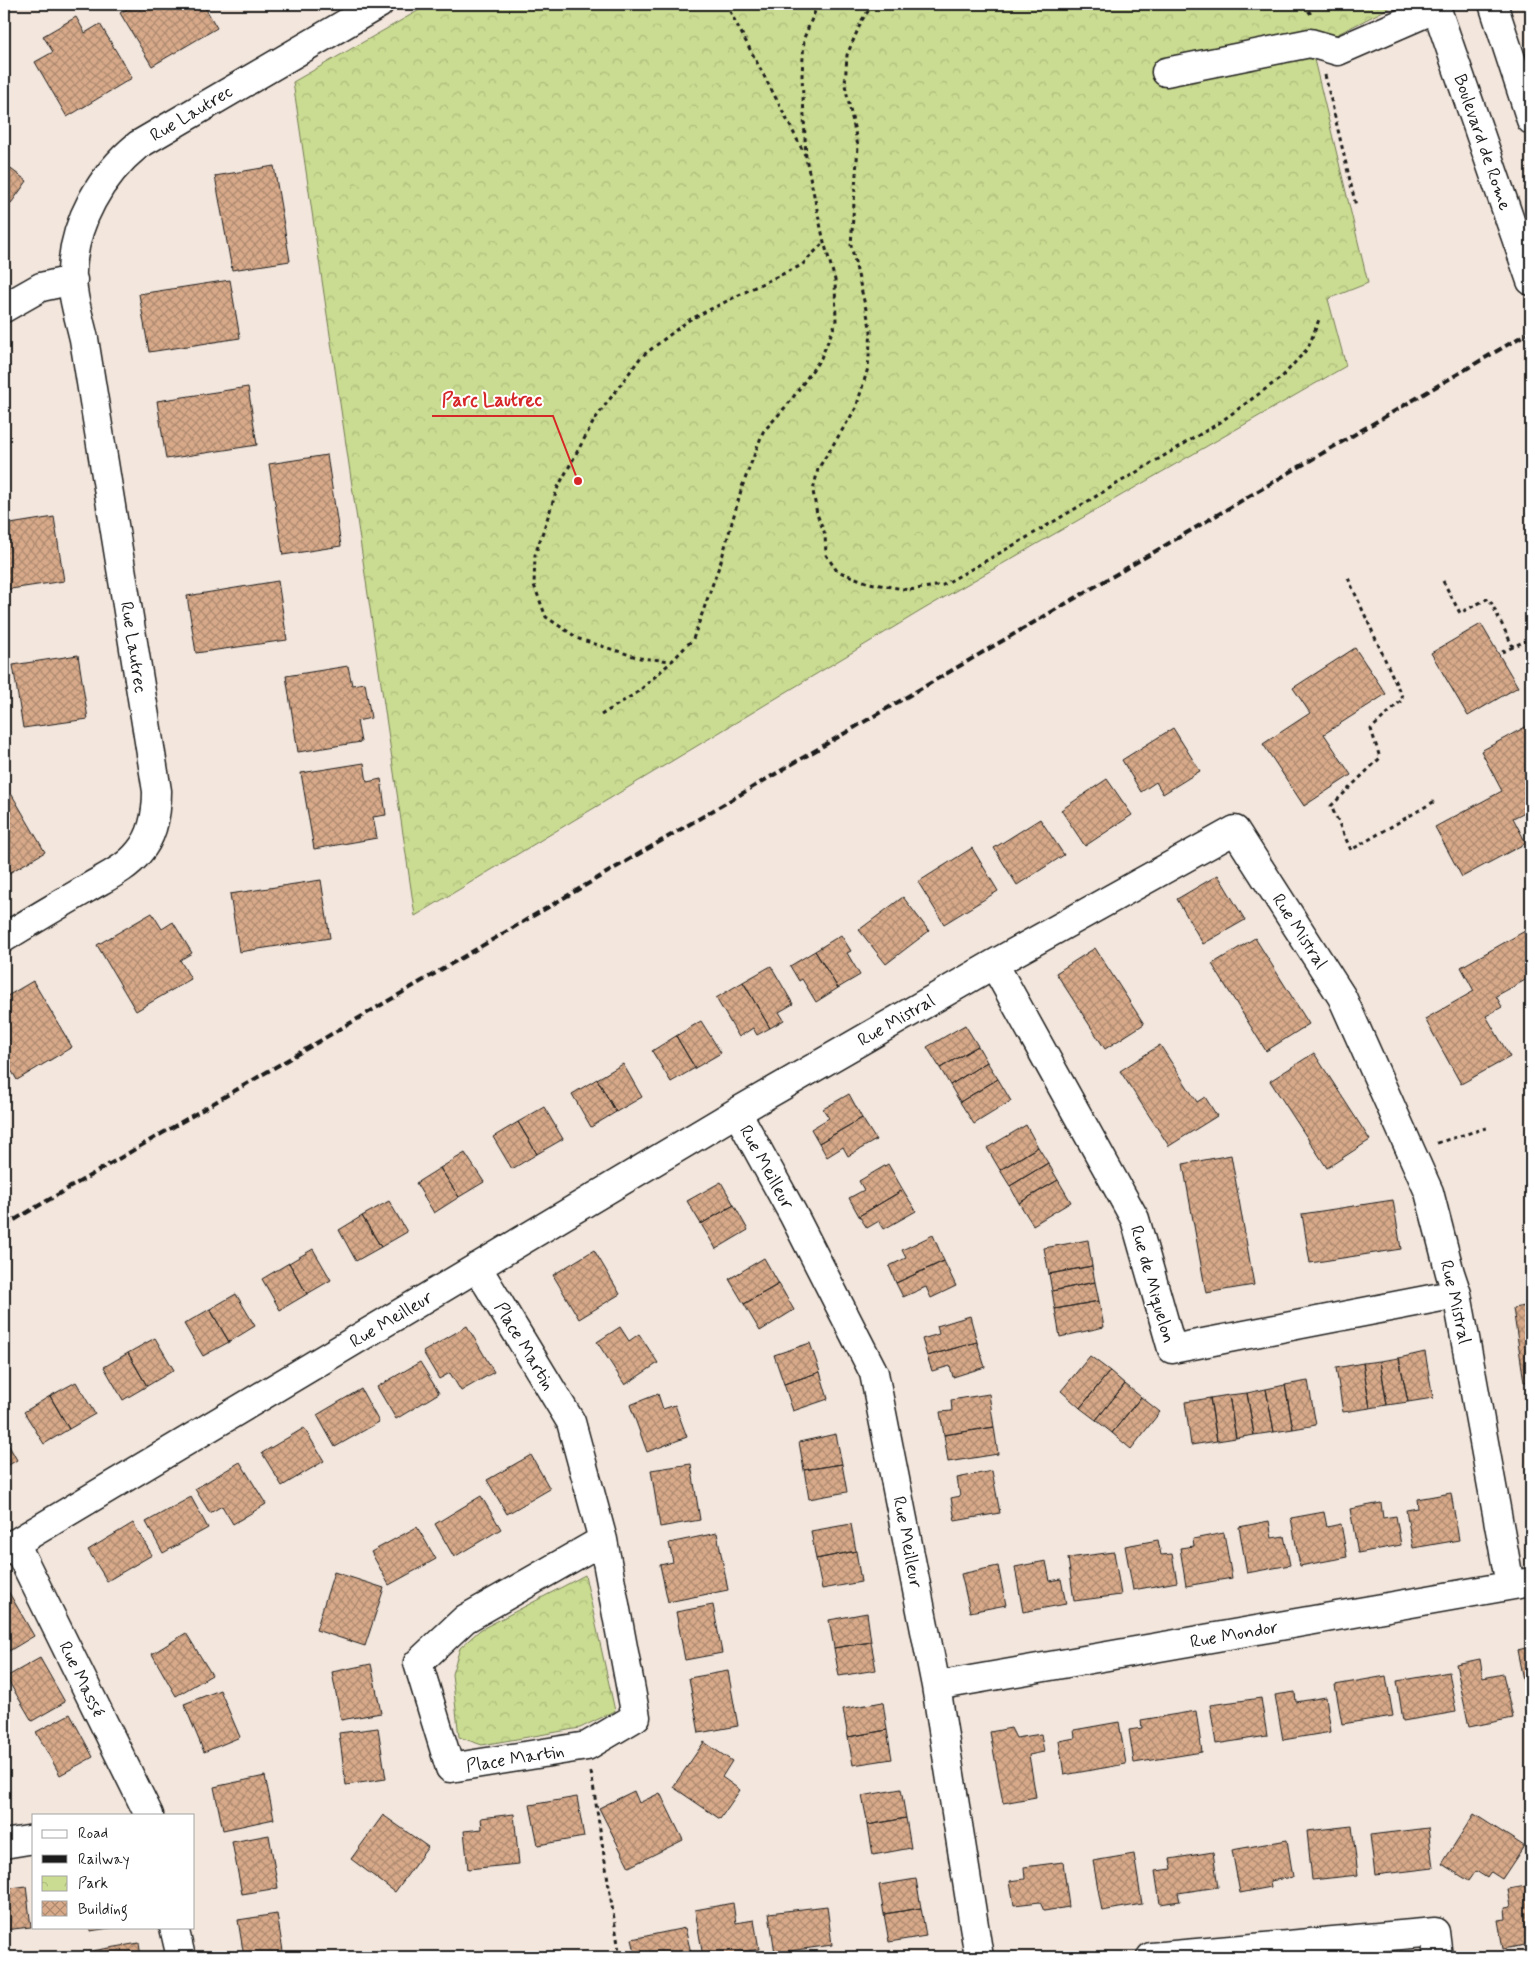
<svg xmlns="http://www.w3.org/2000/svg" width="1535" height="1961" viewBox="0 0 1535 1961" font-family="Mynerve,sans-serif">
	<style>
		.park { fill: url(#park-crowns); stroke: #737c56 }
		.building { fill: url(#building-cross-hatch); stroke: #1c1c1c }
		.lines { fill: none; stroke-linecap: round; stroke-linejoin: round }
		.minor-casing { stroke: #1c1c1c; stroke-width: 31 }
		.major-casing { stroke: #1c1c1c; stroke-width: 31 }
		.path { stroke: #1c1c1c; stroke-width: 3; stroke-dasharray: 4 4; stroke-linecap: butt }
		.minor { stroke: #fff; stroke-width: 28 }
		.major { stroke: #fff; stroke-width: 28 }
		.rail { stroke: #1c1c1c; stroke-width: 4; stroke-dasharray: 8 4; stroke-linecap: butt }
		.labels { text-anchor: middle; stroke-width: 4; stroke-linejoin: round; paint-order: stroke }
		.street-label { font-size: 18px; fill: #1c1c1c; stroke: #fff }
		.leader { fill: none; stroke: #d62828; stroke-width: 2 }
		.callout-dot { fill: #d62828; stroke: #fff; stroke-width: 2 }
		.callout-label { font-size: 19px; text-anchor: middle; font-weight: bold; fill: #d62828; stroke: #fff; stroke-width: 4; stroke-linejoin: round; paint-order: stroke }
	</style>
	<defs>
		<pattern id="park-crowns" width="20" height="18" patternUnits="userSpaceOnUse" patternTransform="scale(1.25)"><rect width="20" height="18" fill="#cadc91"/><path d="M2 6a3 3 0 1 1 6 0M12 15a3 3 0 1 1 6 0" fill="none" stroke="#adbc7c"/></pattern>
		<pattern id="building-cross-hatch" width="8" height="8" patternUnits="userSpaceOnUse" patternTransform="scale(1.25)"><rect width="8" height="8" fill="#d8aa8a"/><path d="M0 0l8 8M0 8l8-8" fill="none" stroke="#ae8a70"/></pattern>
	</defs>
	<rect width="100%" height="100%" fill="#f3e6dc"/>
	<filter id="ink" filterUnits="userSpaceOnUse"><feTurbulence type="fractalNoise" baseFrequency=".02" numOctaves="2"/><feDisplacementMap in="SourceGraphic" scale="10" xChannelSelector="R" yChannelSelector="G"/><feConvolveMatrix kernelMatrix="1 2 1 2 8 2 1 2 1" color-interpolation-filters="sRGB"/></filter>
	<g filter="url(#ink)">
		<path class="park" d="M 430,4 L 1397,4 L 1326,40 L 1310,43 L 1368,283 L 1328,299 L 1346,366 L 924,609 L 415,916 L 293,82 Z
			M 585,1575 L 615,1711 L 580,1728 L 482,1745 L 459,1737 L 452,1674 L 460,1648 L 480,1630 Z"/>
		<path class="building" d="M 135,4 L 203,4 L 217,28 L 152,66 L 120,13 Z
			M 76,17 L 85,33 L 100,24 L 132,78 L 67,117 L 35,62 L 53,52 L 43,36 Z
			M 4,164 L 27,181 L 4,213 Z
			M 274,166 L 290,261 L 232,270 L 215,176 Z
			M 230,280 L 240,338 L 149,352 L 139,294 Z
			M 248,387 L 257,445 L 166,459 L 157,401 Z
			M 327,455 L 341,546 L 283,555 L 269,464 Z
			M 54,517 L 64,581 L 4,590 L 4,525 Z
			M 278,581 L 287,640 L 196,653 L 187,596 Z
			M 1481,624 L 1518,687 L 1468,716 L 1431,653 Z
			M 1355,648 L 1386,694 L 1324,734 L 1351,775 L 1304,806 L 1263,744 L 1310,713 L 1293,688 Z
			M 78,655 L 88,719 L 23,728 L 13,665 Z
			M 348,666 L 352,685 L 365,683 L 371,718 L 357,721 L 361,742 L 298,752 L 286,676 Z
			M 1529,725 L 1531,730 L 1531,809 L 1513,818 L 1526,843 L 1462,877 L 1435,827 L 1502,791 L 1481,751 Z
			M 1173,728 L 1200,771 L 1163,794 L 1156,782 L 1141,792 L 1122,760 Z
			M 364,763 L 367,782 L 381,779 L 386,815 L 373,817 L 377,838 L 314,849 L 301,773 Z
			M 1107,779 L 1132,815 L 1085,846 L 1061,810 Z
			M 12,795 L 45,852 L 4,876 L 4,799 Z
			M 1040,819 L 1064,855 L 1017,885 L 994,848 Z
			M 972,848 L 998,891 L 944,924 L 918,882 Z
			M 1218,875 L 1245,920 L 1203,944 L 1177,899 Z
			M 321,880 L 330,938 L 239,952 L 230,894 Z
			M 903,897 L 929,931 L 886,964 L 859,930 Z
			M 152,913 L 162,929 L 173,922 L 192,953 L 180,960 L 191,979 L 136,1011 L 97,945 Z
			M 1525,931 L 1531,942 L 1531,983 L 1529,978 L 1496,996 L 1502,1007 L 1486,1016 L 1510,1057 L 1461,1084 L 1425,1019 L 1474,991 L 1461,967 Z
			M 841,935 L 851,951 L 847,953 L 860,975 L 838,988 L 815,951 Z
			M 1255,938 L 1309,1024 L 1266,1051 L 1212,964 Z
			M 1095,948 L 1144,1024 L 1105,1049 L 1056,973 Z
			M 815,951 L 838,988 L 816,1002 L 802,979 L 799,981 L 790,966 Z
			M 771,966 L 793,1004 L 779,1012 L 784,1020 L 770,1028 L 743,982 Z
			M 33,981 L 72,1047 L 17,1080 L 7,1063 L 4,1065 L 4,998 Z
			M 743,982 L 770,1028 L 757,1035 L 753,1028 L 739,1037 L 716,998 Z
			M 701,1021 L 721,1053 L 695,1068 L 676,1036 Z
			M 965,1025 L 978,1046 L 940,1068 L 927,1047 Z
			M 676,1036 L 695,1068 L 671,1082 L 652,1051 Z
			M 1160,1045 L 1197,1102 L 1205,1097 L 1217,1116 L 1169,1146 L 1120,1071 Z
			M 978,1046 L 987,1062 L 950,1085 L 940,1068 Z
			M 1314,1053 L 1370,1140 L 1327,1168 L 1270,1081 Z
			M 987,1062 L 998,1079 L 960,1102 L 950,1085 Z
			M 623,1064 L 642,1097 L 616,1112 L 597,1079 Z
			M 597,1079 L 616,1112 L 591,1127 L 572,1094 Z
			M 998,1079 L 1011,1101 L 974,1124 L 960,1102 Z
			M 849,1094 L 862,1118 L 819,1143 L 811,1129 L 829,1118 L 823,1109 Z
			M 544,1107 L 563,1139 L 537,1154 L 518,1122 Z
			M 862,1118 L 876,1140 L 848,1156 L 843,1147 L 827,1157 L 819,1143 Z
			M 518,1122 L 537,1154 L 512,1169 L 493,1137 Z
			M 1026,1125 L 1038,1147 L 1000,1170 L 987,1148 Z
			M 1038,1147 L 1048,1163 L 1010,1186 L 1000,1170 Z
			M 465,1153 L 484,1182 L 459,1197 L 440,1168 Z
			M 1231,1155 L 1254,1285 L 1206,1293 L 1183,1164 Z
			M 1048,1163 L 1058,1180 L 1019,1203 L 1010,1186 Z
			M 888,1164 L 903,1190 L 859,1216 L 849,1198 L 864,1190 L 859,1181 Z
			M 440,1168 L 459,1197 L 434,1213 L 416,1183 Z
			M 1058,1180 L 1071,1202 L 1033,1225 L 1019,1203 Z
			M 721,1182 L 734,1205 L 701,1224 L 687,1201 Z
			M 903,1190 L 916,1211 L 884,1229 L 879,1221 L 867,1228 L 859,1216 Z
			M 1393,1200 L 1401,1249 L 1310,1263 L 1302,1214 Z
			M 389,1201 L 407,1232 L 381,1247 L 362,1216 Z
			M 734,1205 L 748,1230 L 716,1249 L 701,1224 Z
			M 362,1216 L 381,1247 L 356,1261 L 339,1230 Z
			M 933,1235 L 944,1261 L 896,1283 L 889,1266 L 906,1258 L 902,1250 Z
			M 1088,1240 L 1092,1266 L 1049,1274 L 1044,1248 Z
			M 313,1249 L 331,1280 L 307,1294 L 289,1263 Z
			M 594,1250 L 620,1294 L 579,1319 L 553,1275 Z
			M 764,1258 L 779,1284 L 744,1304 L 729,1279 Z
			M 944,1261 L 956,1286 L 931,1298 L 926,1287 L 903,1297 L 896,1283 Z
			M 289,1263 L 307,1294 L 280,1310 L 262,1279 Z
			M 1092,1266 L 1095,1282 L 1052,1291 L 1049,1274 Z
			M 1095,1282 L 1099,1301 L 1055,1309 L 1052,1291 Z
			M 779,1284 L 794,1310 L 760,1331 L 744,1304 Z
			M 236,1294 L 255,1326 L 229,1342 L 210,1309 Z
			M 1099,1301 L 1104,1327 L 1060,1337 L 1055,1309 Z
			M 1531,1305 L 1531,1381 L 1524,1382 L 1513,1308 Z
			M 210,1309 L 229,1342 L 203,1356 L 184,1324 Z
			M 970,1316 L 977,1342 L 927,1356 L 922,1339 L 939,1334 L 937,1326 Z
			M 467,1326 L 494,1372 L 461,1391 L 450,1373 L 439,1379 L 423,1352 Z
			M 620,1327 L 629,1341 L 639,1334 L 658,1363 L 625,1385 L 597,1342 Z
			M 155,1338 L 174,1370 L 147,1386 L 128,1353 Z
			M 977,1342 L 985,1367 L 953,1377 L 950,1366 L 932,1371 L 927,1356 Z
			M 810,1343 L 820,1372 L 784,1384 L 774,1355 Z
			M 1425,1352 L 1433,1398 L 1408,1402 L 1399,1358 Z
			M 128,1353 L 147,1386 L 123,1400 L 104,1367 Z
			M 1090,1356 L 1110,1371 L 1080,1408 L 1061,1391 Z
			M 1399,1358 L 1408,1402 L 1387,1405 L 1380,1361 Z
			M 1380,1361 L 1387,1405 L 1370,1408 L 1363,1363 Z
			M 420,1362 L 439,1393 L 396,1419 L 377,1387 Z
			M 1363,1363 L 1370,1408 L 1343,1412 L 1336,1368 Z
			M 1110,1371 L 1125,1384 L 1096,1420 L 1080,1408 Z
			M 820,1372 L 828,1399 L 793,1411 L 784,1384 Z
			M 1308,1381 L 1316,1425 L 1293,1429 L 1285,1385 Z
			M 76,1382 L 95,1414 L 69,1429 L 50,1396 Z
			M 1125,1384 L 1141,1397 L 1112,1433 L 1096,1420 Z
			M 1285,1385 L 1293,1429 L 1274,1432 L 1266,1389 Z
			M 361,1389 L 379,1422 L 335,1447 L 317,1415 Z
			M 1266,1389 L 1274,1432 L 1254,1435 L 1247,1393 Z
			M 1247,1393 L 1254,1435 L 1236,1438 L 1229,1395 Z
			M 658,1394 L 663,1409 L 675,1405 L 687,1437 L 647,1452 L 630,1405 Z
			M 989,1394 L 994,1427 L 944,1435 L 940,1412 L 952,1411 L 951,1400 Z
			M 1229,1395 L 1236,1438 L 1217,1441 L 1210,1398 Z
			M 50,1396 L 69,1429 L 44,1444 L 24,1412 Z
			M 1141,1397 L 1160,1412 L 1131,1449 L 1112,1433 Z
			M 1210,1398 L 1217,1441 L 1191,1445 L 1185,1402 Z
			M 994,1427 L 998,1454 L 948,1462 L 944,1435 Z
			M 304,1428 L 324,1461 L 282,1486 L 262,1453 Z
			M 836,1434 L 842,1464 L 804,1470 L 799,1442 Z
			M 4,1437 L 17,1460 L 4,1468 Z
			M 531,1455 L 550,1489 L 507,1514 L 487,1480 Z
			M 240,1462 L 266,1504 L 233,1524 L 222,1506 L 210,1513 L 195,1489 Z
			M 691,1464 L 700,1520 L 660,1527 L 651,1470 Z
			M 842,1464 L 847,1492 L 809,1499 L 804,1470 Z
			M 992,1471 L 1000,1513 L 955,1521 L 951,1498 L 960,1496 L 957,1478 Z
			M 1451,1493 L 1459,1540 L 1413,1548 L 1406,1510 L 1418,1508 L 1417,1499 Z
			M 481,1496 L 501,1529 L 454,1557 L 435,1524 Z
			M 191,1497 L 208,1528 L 163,1553 L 146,1522 Z
			M 1381,1503 L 1383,1518 L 1396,1516 L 1401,1545 L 1358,1553 L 1350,1509 Z
			M 1324,1512 L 1327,1527 L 1341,1524 L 1347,1557 L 1300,1566 L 1291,1518 Z
			M 1269,1521 L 1272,1538 L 1284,1536 L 1290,1565 L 1247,1573 L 1239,1527 Z
			M 133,1523 L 152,1555 L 107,1581 L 88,1550 Z
			M 851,1524 L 856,1551 L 816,1559 L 811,1531 Z
			M 417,1527 L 436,1559 L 389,1585 L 371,1552 Z
			M 717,1533 L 728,1590 L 668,1602 L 660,1565 L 673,1562 L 669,1543 Z
			M 1224,1533 L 1232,1578 L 1186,1586 L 1180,1548 L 1194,1546 L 1193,1539 Z
			M 1158,1540 L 1161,1555 L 1172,1554 L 1177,1582 L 1133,1590 L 1125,1546 Z
			M 856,1551 L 861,1582 L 822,1589 L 816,1559 Z
			M 1114,1552 L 1121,1595 L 1074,1601 L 1068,1558 Z
			M 1046,1561 L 1050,1581 L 1061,1579 L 1066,1604 L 1023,1612 L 1015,1567 Z
			M 998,1566 L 1006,1605 L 970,1612 L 961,1574 Z
			M 334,1572 L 384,1588 L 365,1646 L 316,1630 Z
			M 8,1591 L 34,1636 L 4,1654 L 4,1593 Z
			M 713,1605 L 722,1653 L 685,1660 L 676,1612 Z
			M 867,1613 L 871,1642 L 834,1648 L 829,1620 Z
			M 186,1633 L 212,1675 L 176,1696 L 152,1654 Z
			M 871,1642 L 876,1670 L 839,1676 L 834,1648 Z
			M 1531,1647 L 1531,1715 L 1530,1715 L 1517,1650 Z
			M 40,1658 L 65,1702 L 32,1721 L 6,1677 Z
			M 1480,1659 L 1483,1678 L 1503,1674 L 1513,1718 L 1469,1727 L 1456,1664 Z
			M 371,1664 L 381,1713 L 341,1720 L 332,1672 Z
			M 728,1671 L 738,1726 L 699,1733 L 689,1678 Z
			M 1449,1672 L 1456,1712 L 1403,1721 L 1397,1681 Z
			M 1386,1676 L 1393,1716 L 1342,1724 L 1335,1685 Z
			M 220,1690 L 240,1737 L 204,1752 L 184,1704 Z
			M 1295,1692 L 1296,1702 L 1326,1697 L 1331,1732 L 1283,1740 L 1275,1695 Z
			M 1261,1698 L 1267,1736 L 1216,1744 L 1210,1705 Z
			M 883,1702 L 887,1730 L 848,1737 L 843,1709 Z
			M 1196,1711 L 1202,1752 L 1134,1763 L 1129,1730 L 1142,1728 L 1141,1720 Z
			M 70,1714 L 93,1757 L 60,1775 L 36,1732 Z
			M 1119,1722 L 1126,1764 L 1064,1775 L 1059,1741 L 1075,1738 L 1074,1730 Z
			M 378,1728 L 386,1779 L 346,1785 L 339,1733 Z
			M 1011,1728 L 1016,1738 L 1041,1734 L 1044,1752 L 1029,1755 L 1036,1797 L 1003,1803 L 990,1732 Z
			M 887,1730 L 892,1759 L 853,1765 L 848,1737 Z
			M 704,1742 L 732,1761 L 722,1777 L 740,1790 L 720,1819 L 673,1787 Z
			M 265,1776 L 274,1819 L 223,1830 L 214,1787 Z
			M 901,1789 L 906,1818 L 868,1825 L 862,1796 Z
			M 634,1791 L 639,1803 L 660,1793 L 683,1840 L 629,1867 L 599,1808 Z
			M 577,1797 L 584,1837 L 538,1845 L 530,1805 Z
			M 514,1814 L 519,1864 L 468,1869 L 464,1831 L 482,1829 L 481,1818 Z
			M 1474,1814 L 1524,1846 L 1502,1879 L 1491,1872 L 1487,1878 L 1476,1871 L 1469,1881 L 1442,1864 Z
			M 383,1815 L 428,1847 L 395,1892 L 351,1859 Z
			M 906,1818 L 911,1848 L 873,1855 L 868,1825 Z
			M 1352,1826 L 1358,1875 L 1312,1880 L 1307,1831 Z
			M 1428,1828 L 1433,1868 L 1375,1875 L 1370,1835 Z
			M 269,1835 L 278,1888 L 242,1894 L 232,1842 Z
			M 1287,1840 L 1293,1877 L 1270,1881 L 1271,1887 L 1240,1893 L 1232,1850 Z
			M 1213,1852 L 1218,1887 L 1178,1893 L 1180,1901 L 1160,1904 L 1155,1871 L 1172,1869 L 1170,1859 Z
			M 1134,1854 L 1142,1904 L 1102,1911 L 1093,1861 Z
			M 1063,1862 L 1069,1907 L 1044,1911 L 1040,1902 L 1014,1905 L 1010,1881 L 1025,1879 L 1024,1867 Z
			M 916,1879 L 921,1908 L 884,1914 L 879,1885 Z
			M 1531,1885 L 1531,1944 L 1503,1949 L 1498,1920 L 1506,1919 L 1505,1908 L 1511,1907 L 1508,1889 Z
			M 26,1886 L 31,1927 L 4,1930 L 4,1889 Z
			M 733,1903 L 736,1923 L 754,1920 L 759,1949 L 742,1952 L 743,1957 L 703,1957 L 695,1910 Z
			M 827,1906 L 832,1945 L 775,1953 L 769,1913 Z
			M 921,1908 L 926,1936 L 889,1942 L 884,1914 Z
			M 277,1914 L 284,1957 L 244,1957 L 238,1920 Z
			M 90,1927 L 116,1927 L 90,1931 Z
			M 685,1928 L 692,1957 L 636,1957 L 632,1939 Z
			M 139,1943 L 141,1957 L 93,1957 L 92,1951 Z
			M 593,1953 L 593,1957 L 567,1957 Z"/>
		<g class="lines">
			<defs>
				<path id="minor" d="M 1166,72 L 1310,43 L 1338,51 L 1437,8
					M 4,308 L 41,287 L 73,280
					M 4,938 C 31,921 59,905 86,889 C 104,878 126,869 139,852 C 154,835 157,812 157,791 L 84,339 C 79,317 71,293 72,271 C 74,222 101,175 138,145 L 379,4
					M 994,964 L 1135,1219 L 1172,1349 L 1457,1294
					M 737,1112 L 994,964 L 1235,830 L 1342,997 L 1429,1192 L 1450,1273 L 1457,1294 L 1510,1585
					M 477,1267 L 571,1422 L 603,1540 L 636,1717 L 587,1746 L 450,1768 L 418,1663 L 465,1619 L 603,1540
					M 15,1543 L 149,1815
					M 4,1550 L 737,1112 L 793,1214 L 874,1373 L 936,1686 L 979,1957
					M 936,1686 L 1531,1582
					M 4,1844 L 34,1839
					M 174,1927 L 181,1957
					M 1151,1957 L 1435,1932 L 1438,1957"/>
				<path id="major" d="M 1435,4 L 1531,281
					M 1493,4 L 1531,120"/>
			</defs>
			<use href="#minor" class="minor-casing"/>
			<use href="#major" class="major-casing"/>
			<path class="path" d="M 726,4 L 779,104 L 805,155
				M 818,4 L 804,38 L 802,76 L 806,158 L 824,242 L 835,280 L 836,322 L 821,358 L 789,403 L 763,432 L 742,487 L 721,561 L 693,639 L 672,661 L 640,658 L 579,639 L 546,617 L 534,585 L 535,555 L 558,487 L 595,419 L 641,357 L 689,320 L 761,284 L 802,265 L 824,242
				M 873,4 L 862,20 L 847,55 L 845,85 L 858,146 L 851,245 L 871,331 L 868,368 L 856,408 L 818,469 L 813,491 L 817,514 L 825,534 L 826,555 L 837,571 L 869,583 L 909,590 L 943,585 L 1021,541 L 1219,423 L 1282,377 L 1308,348 L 1320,317
				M 1304,4 L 1312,16
				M 1325,75 L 1356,206
				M 1348,578 L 1403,699 L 1371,729 L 1380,758 L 1331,806 L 1351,850 L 1435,801
				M 1443,581 L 1460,613 L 1489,598 L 1513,647 L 1531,638
				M 1502,652 L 1513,647
				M 601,715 L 638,692 L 671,662
				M 1437,1143 L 1489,1127
				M 591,1772 L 620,1957"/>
			<use href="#minor" class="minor"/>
			<use href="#major" class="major"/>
			<path class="rail" d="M 4,1226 L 1531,331"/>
		</g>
	</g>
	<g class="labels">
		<g class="street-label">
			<text transform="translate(191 113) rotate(-31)" y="6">Rue Lautrec</text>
			<text transform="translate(1483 142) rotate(71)" y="6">Boulevard de Rome</text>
			<text transform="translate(134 647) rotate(81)" y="6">Rue Lautrec</text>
			<text transform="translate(1300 931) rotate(57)" y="6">Rue Mistral</text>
			<text transform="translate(896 1020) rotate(-30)" y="6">Rue Mistral</text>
			<text transform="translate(767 1167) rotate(61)" y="6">Rue Meilleur</text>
			<text transform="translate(1153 1284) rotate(74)" y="6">Rue de Miquelon</text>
			<text transform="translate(1456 1302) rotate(77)" y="6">Rue Mistral</text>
			<text transform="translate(391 1319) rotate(-31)" y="6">Rue Meilleur</text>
			<text transform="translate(525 1346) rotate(59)" y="6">Place Martin</text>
			<text transform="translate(908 1542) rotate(79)" y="6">Rue Meilleur</text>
			<text transform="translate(1234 1634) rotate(-10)" y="6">Rue Mondor</text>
			<text transform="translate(82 1679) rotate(64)" y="6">Rue Massé</text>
			<text transform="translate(515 1758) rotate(-9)" y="6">Place Martin</text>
		</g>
	</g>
	<path class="leader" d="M578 481L553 416H432"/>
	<circle class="callout-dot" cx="578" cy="481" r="5"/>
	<g class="callout-label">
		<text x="492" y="406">Parc Lautrec</text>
	</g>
	<rect width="1535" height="1961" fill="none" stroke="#fff" stroke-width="20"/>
	<rect x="10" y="10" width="1515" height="1941" fill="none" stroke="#1c1c1c" stroke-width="2" filter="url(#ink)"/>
	<rect x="32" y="1814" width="162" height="115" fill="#ffffff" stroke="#a4a4a4"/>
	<rect x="42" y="1830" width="25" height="8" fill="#ffffff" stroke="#a4a4a4"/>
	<text x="78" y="1838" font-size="15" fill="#1c1c1c">Road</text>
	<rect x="42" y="1855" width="25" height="8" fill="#1c1c1c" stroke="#a4a4a4"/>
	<text x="78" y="1864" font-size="15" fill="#1c1c1c">Railway</text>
	<rect x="42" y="1876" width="25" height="15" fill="url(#park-crowns)" stroke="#a4a4a4"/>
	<text x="78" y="1888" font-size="15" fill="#1c1c1c">Park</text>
	<rect x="42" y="1901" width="25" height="15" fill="url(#building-cross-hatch)" stroke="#a4a4a4"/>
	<text x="78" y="1914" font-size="15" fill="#1c1c1c">Building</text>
</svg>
